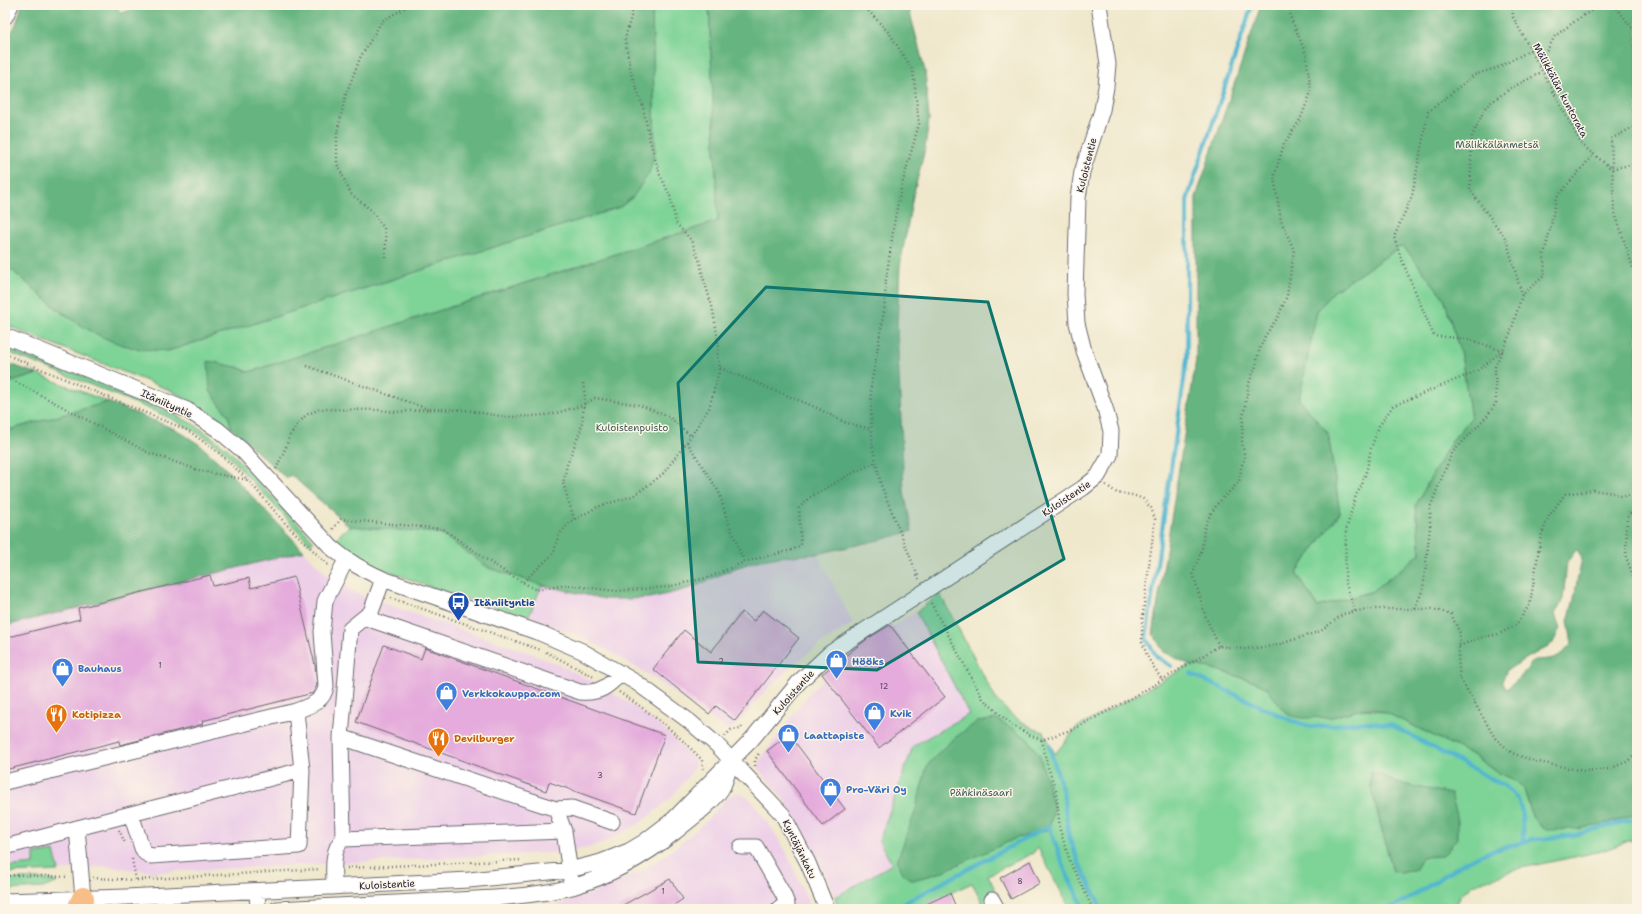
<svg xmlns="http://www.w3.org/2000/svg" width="1642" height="914" viewBox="0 0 1642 914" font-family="'Shantell Sans',sans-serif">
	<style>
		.built { fill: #edd0e8 }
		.green { fill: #7ed397; stroke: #507a69; fill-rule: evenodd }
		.forest { fill: #66b580; stroke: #446c5e; fill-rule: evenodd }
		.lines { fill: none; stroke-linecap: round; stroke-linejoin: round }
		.stream { stroke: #51b6d0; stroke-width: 4 }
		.building { fill: #e4abdc }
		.minor-casing { stroke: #6a676e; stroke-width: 17 }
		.highway-casing { stroke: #6a676e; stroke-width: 24 }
		.path { stroke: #6a676e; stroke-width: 2.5; stroke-dasharray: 1 3; stroke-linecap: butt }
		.minor { stroke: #fff; stroke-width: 15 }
		.highway { stroke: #f7be87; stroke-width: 22 }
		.marked { fill: #0f766e; fill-opacity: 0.2; stroke: #0f766e; stroke-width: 3; stroke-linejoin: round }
		.labels { text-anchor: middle; stroke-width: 3; stroke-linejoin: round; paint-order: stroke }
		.number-label { font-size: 8px; fill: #524463 }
		.street-label { font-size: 10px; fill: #22223b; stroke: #fcf5e5 }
		.park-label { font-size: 10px; fill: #3e5757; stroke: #fcf5e5 }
		.transit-label { font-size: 10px; font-weight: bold; fill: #164399; stroke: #fcf5e5; text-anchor: start }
		.shop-label { font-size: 10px; font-weight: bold; fill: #366cbe; stroke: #fcf5e5; text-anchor: start }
		.food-label { font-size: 10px; font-weight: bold; fill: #c56008; stroke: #fcf5e5; text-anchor: start }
	</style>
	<rect width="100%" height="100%" fill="#fcf5e5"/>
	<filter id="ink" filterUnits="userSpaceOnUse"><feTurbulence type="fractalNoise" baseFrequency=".025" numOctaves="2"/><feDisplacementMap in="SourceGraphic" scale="8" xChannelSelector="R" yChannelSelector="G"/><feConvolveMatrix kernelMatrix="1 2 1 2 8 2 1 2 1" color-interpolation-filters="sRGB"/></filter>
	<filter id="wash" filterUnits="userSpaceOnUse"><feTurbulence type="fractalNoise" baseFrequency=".012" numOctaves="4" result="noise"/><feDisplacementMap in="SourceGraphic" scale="16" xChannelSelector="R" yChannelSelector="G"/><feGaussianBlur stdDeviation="0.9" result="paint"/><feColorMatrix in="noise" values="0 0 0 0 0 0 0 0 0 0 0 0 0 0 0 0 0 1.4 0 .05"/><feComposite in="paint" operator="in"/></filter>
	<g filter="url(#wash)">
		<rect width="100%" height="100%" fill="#efe8cc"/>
		<path class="built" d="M 304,551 L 322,570 L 342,585 L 365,597 L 528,652 L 564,667 L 599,685 L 632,705 L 663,728 L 692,757 L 695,763 L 693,770 L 669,800 L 639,824 L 605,842 L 587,848 L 567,852 L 153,872 L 105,866 L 59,871 L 54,851 L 35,864 L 5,867 L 5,626 Z
			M 817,554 L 853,623 L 820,644 L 789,668 L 761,696 L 735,726 L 729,729 L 723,727 L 655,679 L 607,650 L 581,637 L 529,616 L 542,585 L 604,599 L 627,599 L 650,598 L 672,593 L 694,587 L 735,568 L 757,561 L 779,557 Z
			M 916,612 L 969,714 L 913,746 L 892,864 L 835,897 L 821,864 L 804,831 L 784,800 L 761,772 L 758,767 L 760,760 L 809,693 L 839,664 L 872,638 Z
			M 738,793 L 744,795 L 750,799 L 769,824 L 786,851 L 811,909 L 541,909 L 589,895 L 614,884 L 639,872 L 663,857 L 686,839 L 707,820 L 726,799 L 732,794 Z"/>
		<path class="green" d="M 652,5 L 709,5 L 718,221 L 249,372 L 237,367 L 210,391 L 228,415 L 232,429 L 214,415 L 172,391 L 25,333 L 5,324 L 5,264 L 63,314 L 168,351 L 620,207 L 633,197 L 655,152 Z
			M 1400,247 L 1405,248 L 1444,298 L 1461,355 L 1471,418 L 1454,438 L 1441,459 L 1416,505 L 1420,554 L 1373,591 L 1318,607 L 1296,573 L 1340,513 L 1328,433 L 1298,400 L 1317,311 L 1334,291 Z
			M 5,344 L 169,412 L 195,425 L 228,449 L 314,541 L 310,544 L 225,452 C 193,426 161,414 123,398 C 87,383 50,369 13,354 L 5,351 Z
			M 37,374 L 108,402 L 5,431 L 5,384 Z
			M 349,526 L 440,533 L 489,568 L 542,585 L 529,616 L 481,604 L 422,584 L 362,561 L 335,539 Z
			M 940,594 L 997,701 L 1013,716 L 1034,729 L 1044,732 L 1055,754 L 1076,728 L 1190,665 L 1211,668 L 1255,682 L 1267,688 L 1275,698 L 1348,713 C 1363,708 1372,708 1387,713 L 1473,755 L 1496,772 L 1515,780 L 1524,789 L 1532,816 L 1616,821 L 1637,813 L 1637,838 L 1602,851 L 1517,869 L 1473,885 L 1461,894 L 1454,909 L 1070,909 L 1038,848 L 1033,853 L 988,875 L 1002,904 L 993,909 L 986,909 L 972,883 L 916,909 L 838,909 L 835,897 L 892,864 L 879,841 L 913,746 L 969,714 L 916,612 ZM 1370,773 L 1378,774 L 1398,783 L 1393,872 L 1371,788 Z
			M 54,851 L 59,871 L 5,873 L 5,867 L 34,864 L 34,854 Z
			M 5,879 L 42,879 L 55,881 L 56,883 L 43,888 L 5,890 Z"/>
		<path class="forest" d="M 22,5 L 117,5 L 120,13 L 149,5 L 652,5 L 655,152 L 649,173 L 633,197 L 620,207 L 168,351 C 159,350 149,350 140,349 C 86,340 45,298 5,264 L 5,45 L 16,24 Z
			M 709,5 L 908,5 L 925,71 L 929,119 L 925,149 L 913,196 L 900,266 L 897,326 L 904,491 L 912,531 L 888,538 L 817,554 L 779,557 L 757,561 L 735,568 L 694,587 L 672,593 L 650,598 L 627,599 L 604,599 L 542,585 L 489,568 L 440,533 L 349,526 L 291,475 L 287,479 L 232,429 L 228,415 L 210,391 L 208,361 L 237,367 L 249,372 L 718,221 Z
			M 1261,5 L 1637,5 L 1637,813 L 1616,821 L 1578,829 L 1546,830 L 1538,824 L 1532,815 L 1524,789 L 1515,780 L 1496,772 L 1473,755 L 1387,713 L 1373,708 L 1360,709 L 1333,717 L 1303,718 L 1292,716 L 1283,710 L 1267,688 L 1255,682 L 1211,668 L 1190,665 L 1164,652 L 1153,634 L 1196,360 L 1196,197 ZM 1400,247 L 1405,248 L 1444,298 L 1461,355 L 1471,418 L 1454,438 L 1441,459 L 1416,505 L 1420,554 L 1373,591 L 1318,607 L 1296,573 L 1340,513 L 1328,433 L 1299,400 L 1317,311 L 1334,291 ZM 1577,549 L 1582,559 L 1578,576 L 1574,599 L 1568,621 L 1572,643 C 1558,659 1555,659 1534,660 L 1519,679 L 1506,689 L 1502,681 L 1507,670 L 1553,643 L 1560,628 L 1555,614 L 1563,599 L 1567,562 Z
			M 5,362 L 37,374 L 5,384 Z
			M 108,402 L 177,430 L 200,445 L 221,464 L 304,551 L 5,626 L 5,431 Z
			M 996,719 L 1012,728 L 1028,739 L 1040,756 L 1054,808 L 1049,830 L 1017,838 L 939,873 L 913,880 L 904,875 L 897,861 L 915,812 L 927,766 L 941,750 L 956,737 L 977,722 Z
			M 1370,773 L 1378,774 L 1398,783 L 1451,794 L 1457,815 L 1457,838 L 1443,856 L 1422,857 L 1416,869 L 1402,873 L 1393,872 L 1371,788 Z"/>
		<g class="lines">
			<path class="stream" d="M 1171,666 L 1157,657 L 1146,639 L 1187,359 L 1187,200 L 1252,5
				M 1191,674 L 1290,720 L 1312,727 L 1366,722 L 1391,725 L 1505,786 L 1518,799 L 1522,812 L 1523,842
				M 1049,745 L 1063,792 L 1069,837 L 1078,861 L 1102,909
				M 893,909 L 1049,826 L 1064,868 L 1084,909
				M 1387,909 L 1405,901 L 1467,861 L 1488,852 L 1531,840 L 1575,835 L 1637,818"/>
		</g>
		<g id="blocks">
			<path class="building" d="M 210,575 L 213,586 L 249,578 L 251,588 L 294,577 L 315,665 L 317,685 L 313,693 L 202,721 L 203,724 L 120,745 L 119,741 L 5,770 L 5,638 L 80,619 L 78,608 Z
				M 763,610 L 799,638 L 735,721 L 716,706 L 709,714 L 653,669 L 684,630 L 711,652 L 742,612 L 754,621 Z
				M 890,625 L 945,697 L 879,748 L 822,674 L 867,639 Z
				M 384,645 L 421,659 L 425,648 L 665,735 L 636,813 L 549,782 L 546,791 L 356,722 Z
				M 789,734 L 845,809 L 823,826 L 767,751 Z
				M 1030,861 L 1040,883 L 1011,899 L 1000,878 Z
				M 670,879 L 683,899 L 674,905 L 676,909 L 616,909 Z
				M 950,893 L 955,905 L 946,909 L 916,909 Z"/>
		</g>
	</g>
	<g filter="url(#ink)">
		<use href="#blocks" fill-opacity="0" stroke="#6a676e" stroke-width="1"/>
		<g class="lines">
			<defs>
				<path id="minor" d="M 5,17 L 11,5
					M 5,336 L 187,410 L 217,429 L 242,450 L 332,548 C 348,562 364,570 383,579 L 540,633 L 582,651 L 637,683 L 689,721 L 717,745 L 783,815 L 808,863 L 827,909
					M 366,618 L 580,692 C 599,694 609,686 621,673
					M 341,737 L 556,809 L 572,808 L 612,822
					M 5,782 L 296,711 C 309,706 324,702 326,686 L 322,632 L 325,601 L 346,560
					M 556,809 L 564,831 L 571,880
					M 131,814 L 302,770 L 296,711
					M 77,828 L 83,898
					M 343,839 L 341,737 L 350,629 L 371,612 L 383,579
					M 5,847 L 131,814 L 142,848 L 145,853 L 151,856 L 299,846 L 302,770
					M 741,847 L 756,847 L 783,894 L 787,904 L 779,909
					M 334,887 C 334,871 331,850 343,839 L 564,831
					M 257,891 L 258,909
					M 992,900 L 997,909
					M 5,901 L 126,897 L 469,880 L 569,870 L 601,862 L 629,851 L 644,842 L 674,819 L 752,739 L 799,682 L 830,653 L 1083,488 L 1098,476 L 1110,455 L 1111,431 L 1105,408 L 1084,351 L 1077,323 L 1075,294 L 1078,198 L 1082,172 L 1102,110 L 1106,87 L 1108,64 L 1099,5
					M 277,909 C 330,906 382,904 434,901 C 480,899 527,898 572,887 C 610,876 645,856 675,832 C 688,821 716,801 723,786 C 726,779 728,771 731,763"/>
				<path id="highway" d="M 78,909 L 83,898"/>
			</defs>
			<use href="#minor" class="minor-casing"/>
			<use href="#highway" class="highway-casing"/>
			<path class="path" d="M 863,5 L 890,34 L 913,71 L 919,124 L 901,188 L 895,218 L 886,280 L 884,312 L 871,386 L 871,421 L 873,449 L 881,485 L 919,579
				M 1512,5 L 1513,17 L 1582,145 L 1612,169 L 1637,163
				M 1614,5 L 1637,34
				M 1539,65 L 1555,36 L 1578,19 L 1600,5
				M 1637,125 L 1611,139 L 1614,210 L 1637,280
				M 385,257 L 386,241 L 384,228 L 371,210 L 351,194 L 337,164 L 337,133 L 346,94 L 360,58 L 382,21 L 410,5
				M 1522,295 L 1506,239 L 1470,190 L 1472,136 L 1486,106 L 1511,88 L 1542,72
				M 1503,351 L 1468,339 L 1434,336 L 1401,258 L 1394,237 L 1412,196 L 1428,112 L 1474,75 L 1499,67 L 1531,50
				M 5,354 L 189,431 L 220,454 L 248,480 L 285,523 L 328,565
				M 307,366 L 428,409
				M 720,368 L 815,407 L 844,422 L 871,429
				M 5,376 L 149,453 L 201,471 L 248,480
				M 687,442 L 719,492 L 726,516 L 744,562
				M 276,469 L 286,447 L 289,437 L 297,425 L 306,415 L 320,409 L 379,410 L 396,412 L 434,409 L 465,410 L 506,417 L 533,416 L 553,414 L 583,405 L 595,398 L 640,405 L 669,417 L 691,436
				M 1106,485 L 1117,493 L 1133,495 L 1143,499 L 1151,508 L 1155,519 L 1142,621 L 1142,642 L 1148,658 L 1162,680
				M 1637,503 L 1627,518 L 1626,557 L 1637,587
				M 574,519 L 563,483 L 567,465 L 581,429 L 585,397 L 583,382
				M 333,529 L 341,519 L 443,529 L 494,565 L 536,590 L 566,585 L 616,591 L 667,587 L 710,577 L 744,562 L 792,550 L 801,545 L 799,508 L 809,498 L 847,476 L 876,462
				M 523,582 L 554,553 L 558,536 L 569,523 L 597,507 L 633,496 L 662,475 L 687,442 L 709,408 L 720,368 L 717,356 L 719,347 L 716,328 L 712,306 L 703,277 L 700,262 L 691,240 L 676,223 L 670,196 L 660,175 L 650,141 L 643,107 L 631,73 L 625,39 L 634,5
				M 391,598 L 541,650
				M 931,603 L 983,699 L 1012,725 L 1030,735 L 1042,740 L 1076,728 L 1137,695 L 1219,646 L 1244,649 L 1274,646 L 1321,631 L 1343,614 L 1367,609 L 1432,609 L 1451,614 L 1460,633 L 1458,658 L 1460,678 L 1495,738 L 1512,753 L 1534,761 L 1584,771 L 1609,769 L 1626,762 L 1637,754
				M 1415,608 L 1423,589 L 1430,528 L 1430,508 L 1438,487 L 1452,453 L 1488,415 L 1496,403 L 1495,367 L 1510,334 L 1522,295 L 1545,275 L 1544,254 L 1551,226 L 1556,198 L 1594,154
				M 1355,611 L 1345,581 L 1346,530 L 1356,495 L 1362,485 L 1367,469 L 1371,448 L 1379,426 L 1393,406 L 1477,371 L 1502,351
				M 1219,646 L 1206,618 L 1193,574 L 1202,549 L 1204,529 L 1210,515 L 1218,503 L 1236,485 L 1240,479 L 1241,467 L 1245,458 L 1242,442 L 1243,418 L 1249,383 L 1256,366 L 1259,351 L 1265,336 L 1278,317 L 1287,296 L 1294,250 L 1281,221 L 1274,177 L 1284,144 L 1300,120 L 1311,92 L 1306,54 L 1290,16 L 1291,5
				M 1459,646 L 1479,638 L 1499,634 L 1516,625 L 1530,604 L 1541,536 L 1549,516 L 1565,494 L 1593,490 L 1613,493 L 1621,496 L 1637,495
				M 546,652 L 594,677
				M 619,692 C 651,713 676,732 702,760 L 703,769
				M 725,736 L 731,730 L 741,729 L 742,727
				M 1042,740 L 1047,764 L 1056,791 L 1060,830 L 1070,861 L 1093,909
				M 755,766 L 755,760 L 759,753
				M 119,830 L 125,843
				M 132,859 L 136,880
				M 347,868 L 522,860
				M 5,876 L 19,875 L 68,877
				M 93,878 L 136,880 L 320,869"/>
			<use href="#minor" class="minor"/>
			<use href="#highway" class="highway"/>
		</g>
	</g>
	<path class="marked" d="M 766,287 L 988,302 L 1064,559 L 877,670 L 698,662 L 678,383 Z"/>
	<defs>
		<symbol id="bus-pin" viewBox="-11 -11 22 30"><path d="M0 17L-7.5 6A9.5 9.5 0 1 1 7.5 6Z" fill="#1a4fb4" stroke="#fcf5e5"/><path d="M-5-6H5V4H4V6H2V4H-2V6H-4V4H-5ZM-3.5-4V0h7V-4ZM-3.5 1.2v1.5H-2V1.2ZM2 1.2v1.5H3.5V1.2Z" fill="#fff"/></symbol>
		<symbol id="shop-pin" viewBox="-11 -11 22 30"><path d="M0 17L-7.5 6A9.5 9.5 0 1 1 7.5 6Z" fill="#3f7fe0" stroke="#fcf5e5"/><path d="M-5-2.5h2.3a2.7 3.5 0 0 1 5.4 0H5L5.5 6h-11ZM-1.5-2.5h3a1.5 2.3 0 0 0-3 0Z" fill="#fff"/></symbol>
		<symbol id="restaurant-pin" viewBox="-11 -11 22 30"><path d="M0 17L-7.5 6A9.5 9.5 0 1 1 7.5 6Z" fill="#e8710a" stroke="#fcf5e5"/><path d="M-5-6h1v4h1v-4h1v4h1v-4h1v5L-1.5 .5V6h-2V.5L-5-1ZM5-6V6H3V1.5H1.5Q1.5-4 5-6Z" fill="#fff"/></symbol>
	</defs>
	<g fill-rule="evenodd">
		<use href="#bus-pin" x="446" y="590" width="25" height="34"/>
		<use href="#shop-pin" x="824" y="648" width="25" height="34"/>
		<use href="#shop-pin" x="50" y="656" width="25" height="34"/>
		<use href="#shop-pin" x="434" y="680" width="25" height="34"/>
		<use href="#shop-pin" x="862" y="700" width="25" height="34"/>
		<use href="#restaurant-pin" x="44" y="702" width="25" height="34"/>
		<use href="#shop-pin" x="776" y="722" width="25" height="34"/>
		<use href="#restaurant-pin" x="426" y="726" width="25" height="34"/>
		<use href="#shop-pin" x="818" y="776" width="25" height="34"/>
	</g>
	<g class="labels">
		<g class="number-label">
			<text x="721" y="664">2</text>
			<text x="160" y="668">1</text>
			<text x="884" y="689">12</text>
			<text x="600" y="778">3</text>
			<text x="1020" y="884">8</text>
			<text x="663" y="894">1</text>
		</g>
		<g class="street-label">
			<text transform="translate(1561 90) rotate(62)" y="4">Mälikkälän kuntorata</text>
			<text transform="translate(1086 165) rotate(-76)" y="4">Kuloistentie</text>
			<text transform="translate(167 403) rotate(24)" y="4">Itäniityntie</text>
			<text transform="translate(1066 498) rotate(-34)" y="4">Kuloistentie</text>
			<text transform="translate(793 692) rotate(-48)" y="4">Kuloistentie</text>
			<text transform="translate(800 849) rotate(64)" y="4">Kyntäjänkatu</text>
			<text transform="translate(387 884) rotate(-3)" y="4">Kuloistentie</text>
		</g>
		<g class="park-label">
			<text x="1497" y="148">Mälikkälänmetsä</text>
			<text x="632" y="431">Kuloistenpuisto</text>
			<text x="981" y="796">Pähkinäsaari</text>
		</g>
		<g class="transit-label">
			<text x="474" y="606">Itäniityntie</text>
		</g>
		<g class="shop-label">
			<text x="852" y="665">Hööks</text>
			<text x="78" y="672">Bauhaus</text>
			<text x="462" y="697">Verkkokauppa.com</text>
			<text x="890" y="717">Kvik</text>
			<text x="804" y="739">Laattapiste</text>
			<text x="846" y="793">Pro-Väri Oy</text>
		</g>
		<g class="food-label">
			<text x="72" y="718">Kotipizza</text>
			<text x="454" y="742">Devilburger</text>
		</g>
	</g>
	<rect width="1642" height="914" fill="none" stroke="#fcf5e5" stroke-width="20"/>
</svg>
